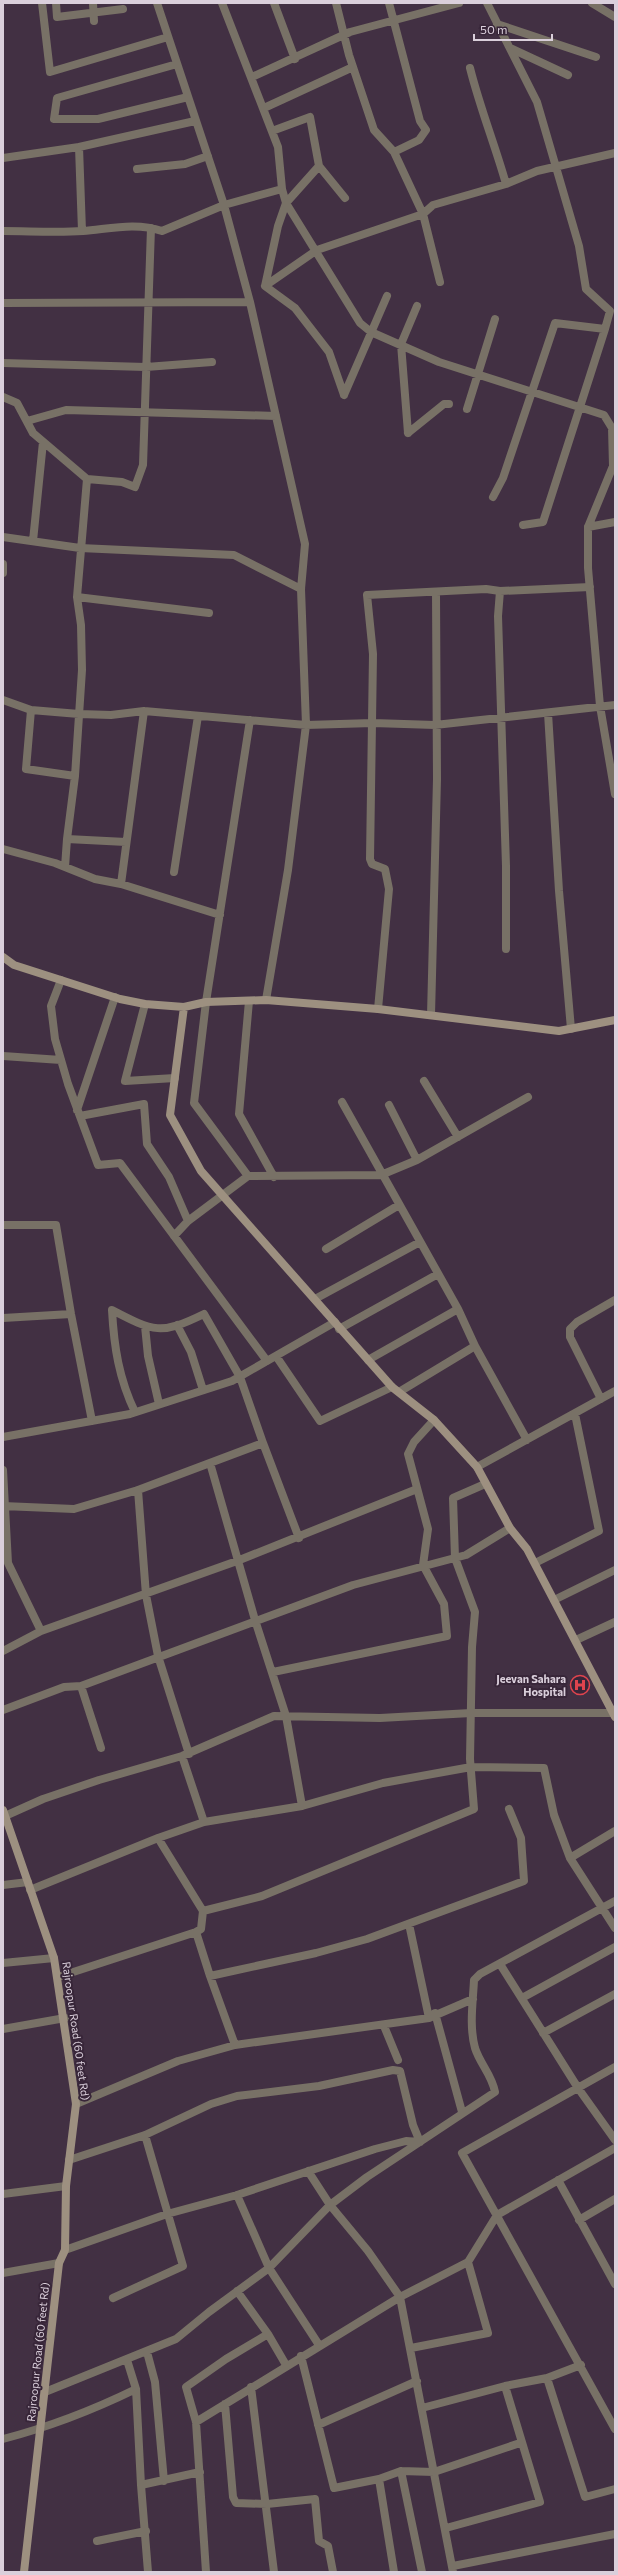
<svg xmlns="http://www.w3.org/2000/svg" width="618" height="2575" viewBox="0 0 618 2575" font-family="Commissioner,sans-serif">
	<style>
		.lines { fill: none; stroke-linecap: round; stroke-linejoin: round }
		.street { stroke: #787166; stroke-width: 8 }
		.secondary { stroke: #9d9080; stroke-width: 8 }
		.labels { text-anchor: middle; stroke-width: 4; stroke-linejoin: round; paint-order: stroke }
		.poi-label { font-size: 11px; font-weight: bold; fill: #dacfdb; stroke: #382639; text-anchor: end }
		.street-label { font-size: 11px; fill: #dacfdb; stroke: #382639 }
	</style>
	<rect width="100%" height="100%" fill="#423043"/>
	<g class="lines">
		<path class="street" d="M 42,3 L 50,72 L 168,37
			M 56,3 L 57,17 L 123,9
			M 93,3 L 94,21
			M 157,3 L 224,205 L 250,302 L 305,544 L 301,589 L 306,725 L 288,870 L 266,1000
			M 222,3 L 278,147 L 282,189 L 286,203 L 360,323 L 371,332 L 439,362 L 604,415 L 612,428 L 613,466 L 588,527 L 588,568 L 600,706 L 615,794
			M 274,3 L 295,59
			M 336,3 L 349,55 L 374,130 L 394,152 L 423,214 L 440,282
			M 389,3 L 420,121 L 426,130 L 419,140 L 394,152
			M 487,3 L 537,102 L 579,246 L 586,289 L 610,311 L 605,329
			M 592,3 L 615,17
			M 497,24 L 596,57
			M 510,48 L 568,75
			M 177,64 L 57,98 L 54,119 L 98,119 L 188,97
			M 470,68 C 480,108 495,145 506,184
			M 252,77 L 350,32 L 459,3
			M 264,108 L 353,67
			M 272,131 L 310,117 L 319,166 L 345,198
			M 79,147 L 195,121
			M 3,158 L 79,147 L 82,231
			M 319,166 L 286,203 L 278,226 L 265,286 L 295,308 L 329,352 L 344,395
			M 137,169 L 185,164 L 208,156
			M 3,231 C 29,231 57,233 83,231 C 109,229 136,222 162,231 L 224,205 L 282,189
			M 265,286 L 317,250 L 423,214 L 433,205 L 506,184 L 537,171 L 615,153
			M 3,303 L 250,302
			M 3,363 L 146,367 L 212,362
			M 344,395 L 387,296
			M 3,397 L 17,403 L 33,433 L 87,479 L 77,597 L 81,625 L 82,670 L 75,776
			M 467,409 L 495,319
			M 27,421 L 66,410 L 276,416
			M 408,433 L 401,344 L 417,306
			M 408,433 L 444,404 L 449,404
			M 87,479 L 122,482 L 135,487 L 143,465 L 151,228
			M 493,497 L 503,478 L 555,323 L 605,329 L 543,522 L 523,525
			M 588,527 L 615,522
			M 3,537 L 80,548 L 234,555 L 301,589
			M 33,541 L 43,442
			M 3,564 L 3,573
			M 500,591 L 498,616 L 506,866 L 506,949
			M 77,597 L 209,613
			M 3,700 L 31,710 L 79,714 L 111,715 L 144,711 L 306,725 L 373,723 L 435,725 L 615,705
			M 31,710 L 26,769 L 75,776 L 67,839 L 126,842
			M 548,713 L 559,891 L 571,1029
			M 3,849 L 55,863 L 95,879 L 121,884 L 220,915
			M 65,867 L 67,839
			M 174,872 L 198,716
			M 121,884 L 144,711
			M 61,980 L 51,1006 L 55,1039 L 68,1084 L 98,1165 L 120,1163 L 267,1361
			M 249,1001 L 239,1114 L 274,1177
			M 145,1004 L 125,1081 L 175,1078
			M 378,1009 L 389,889 L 385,869 L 372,864 L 370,859 L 373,654 L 367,595 L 486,589 L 500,591 L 590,587
			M 431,1015 L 437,779 L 436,593
			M 3,1056 L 61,1060
			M 424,1081 L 458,1137
			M 342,1102 L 458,1309 L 475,1346 L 399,1392
			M 389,1105 L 417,1160
			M 77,1110 L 115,997
			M 80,1116 L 144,1104 L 147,1144 L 169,1177 L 188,1221
			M 248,1176 L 194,1103 L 206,1002 L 250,720
			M 3,1225 L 56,1225 L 71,1314 L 92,1421
			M 174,1236 L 188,1221 L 248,1176 L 381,1175 L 417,1160 L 528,1097
			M 326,1249 L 399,1205
			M 315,1299 L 420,1242
			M 3,1318 L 71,1314
			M 177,1325 L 191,1352 L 203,1390
			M 145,1326 L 148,1356 L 159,1404
			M 339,1329 L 438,1274
			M 475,1346 L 527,1440
			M 276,1356 L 320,1421 L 392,1387
			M 368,1360 L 458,1309
			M 601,1399 L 570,1337 L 570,1329 L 577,1322 L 615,1300
			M 135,1412 C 119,1379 114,1347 112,1310 C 154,1332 161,1335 204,1314 L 240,1377 L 263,1443
			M 3,1437 L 130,1414 L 232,1381 L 335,1322
			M 210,1463 L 255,1620 L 286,1716 L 302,1806
			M 477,1467 L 615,1391
			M 3,1470 L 8,1563 L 41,1631
			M 138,1490 L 146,1595 L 158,1656 L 189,1754
			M 3,1506 L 74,1509 L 138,1490 L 263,1443 L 299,1538
			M 535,1563 L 599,1531 L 575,1414
			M 554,1600 L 615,1570
			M 576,1640 L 615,1622
			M 3,1651 L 41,1631 L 237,1561 L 417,1489
			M 273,1672 L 447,1636 L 444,1604 L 423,1565 L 428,1529 L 408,1454 L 414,1442 L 434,1420
			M 81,1686 L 101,1748
			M 3,1710 L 64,1687 L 81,1686 L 353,1585 L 466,1555 L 510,1528
			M 182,1756 L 204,1822
			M 5,1816 L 43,1799 L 99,1780 L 182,1756 L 274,1716 L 380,1718 L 471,1713 L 612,1713
			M 158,1838 L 203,1911
			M 570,1858 L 615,1831
			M 3,1885 L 28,1882
			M 30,1890 L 158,1838 L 204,1822 L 302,1806 L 383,1783 L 471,1767 L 544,1768 L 554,1815 L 570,1858 L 615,1928
			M 409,1924 L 429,2018
			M 196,1932 L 210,1976 L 316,1953 L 367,1939 L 524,1881 L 521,1838 L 509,1809
			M 3,1963 L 54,1958
			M 500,1964 L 578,2088 L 615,2140
			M 210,1976 L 235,2045
			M 58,1977 L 196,1932 L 201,1929 L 203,1911 L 262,1896 L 474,1809 L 470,1759 L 472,1647 L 475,1612 L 455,1558 L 453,1498 L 485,1484
			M 522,1998 L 615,1947
			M 435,2013 L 462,2112
			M 384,2026 L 398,2060
			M 3,2029 L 65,2018
			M 543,2033 L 615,1994
			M 615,2067 L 462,2153 L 615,2429
			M 76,2104 L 178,2061 L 235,2045 L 429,2018 L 473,1999
			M 69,2160 L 145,2135 L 211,2104 L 237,2096 L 319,2086 L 393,2070 L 400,2071 L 413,2125 L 420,2142
			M 308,2171 L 330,2205 L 368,2251 L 400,2297 L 453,2572
			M 558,2180 L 615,2284
			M 3,2194 L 66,2186
			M 237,2195 L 269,2268 L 319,2345
			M 579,2220 L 615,2199
			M 65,2250 L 167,2214 L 237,2195 L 375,2149 L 406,2141 L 420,2142
			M 3,2273 L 59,2263
			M 237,2291 L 268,2334 L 286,2365
			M 113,2298 L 183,2266 L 145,2135
			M 411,2348 L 488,2333 L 468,2262
			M 147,2352 L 155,2382 L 164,2481
			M 301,2356 L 334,2488 L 379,2479 L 401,2471 L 434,2472 L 520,2443
			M 127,2360 L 136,2389 L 141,2485 L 148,2572
			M 547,2378 L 585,2497 L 615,2489
			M 251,2387 L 274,2572
			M 45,2392 L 176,2339 L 209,2312 L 269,2268 L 330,2205 L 367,2177 L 495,2092 C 492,2075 480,2064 475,2048 C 469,2026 473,2002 474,1980 L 480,1974 L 615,1901
			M 225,2404 L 233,2497 L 236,2503 L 267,2504 L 315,2499 L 319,2541 L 328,2546 L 333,2572
			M 422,2408 L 505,2386 L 547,2378 L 581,2365
			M 196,2422 L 400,2297 L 468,2262 L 497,2215 L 615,2148
			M 318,2425 L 417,2381
			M 3,2439 C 49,2427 93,2410 136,2389
			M 401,2471 L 422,2572
			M 379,2479 L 394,2572
			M 141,2485 L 200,2472
			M 446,2528 L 540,2502 L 505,2386
			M 97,2541 L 146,2531
			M 453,2566 L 615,2534
			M 206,2572 L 196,2422 L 186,2387 L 226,2359 L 268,2334"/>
		<path class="secondary" d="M 3,957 L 14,965 L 120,999 L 145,1004 L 184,1007 L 206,1002 L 266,1000 L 378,1009 L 559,1031 L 615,1020
			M 184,1007 L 170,1115 L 201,1171 L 392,1387 L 434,1420 L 477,1467 L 510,1528 L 527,1549 L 615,1717
			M 3,1810 L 54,1958 L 76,2104 L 66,2186 L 65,2250 L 59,2263 L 24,2572"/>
	</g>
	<defs>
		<symbol id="hospital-ring" viewBox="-11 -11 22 22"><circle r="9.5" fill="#382639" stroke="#e0444e" stroke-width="1.5"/><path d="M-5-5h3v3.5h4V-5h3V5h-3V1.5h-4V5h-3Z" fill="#e0444e"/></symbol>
	</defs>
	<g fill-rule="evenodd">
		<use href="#hospital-ring" x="569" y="1674" width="22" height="22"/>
	</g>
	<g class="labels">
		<g class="poi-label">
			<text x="566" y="1683">Jeevan Sahara<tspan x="566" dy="13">Hospital</tspan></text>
		</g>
		<g class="street-label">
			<text transform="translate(76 2031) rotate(82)" y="4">Rajroopur Road (60 feet Rd)</text>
			<text transform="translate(38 2352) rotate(-84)" y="4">Rajroopur Road (60 feet Rd)</text>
		</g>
	</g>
	<rect width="618" height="2575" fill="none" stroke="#dacfdb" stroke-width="8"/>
	<path d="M474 34v6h78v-6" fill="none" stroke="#dacfdb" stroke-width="2"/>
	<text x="480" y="34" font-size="12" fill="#dacfdb" stroke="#382639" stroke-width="3" paint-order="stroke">50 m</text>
</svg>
